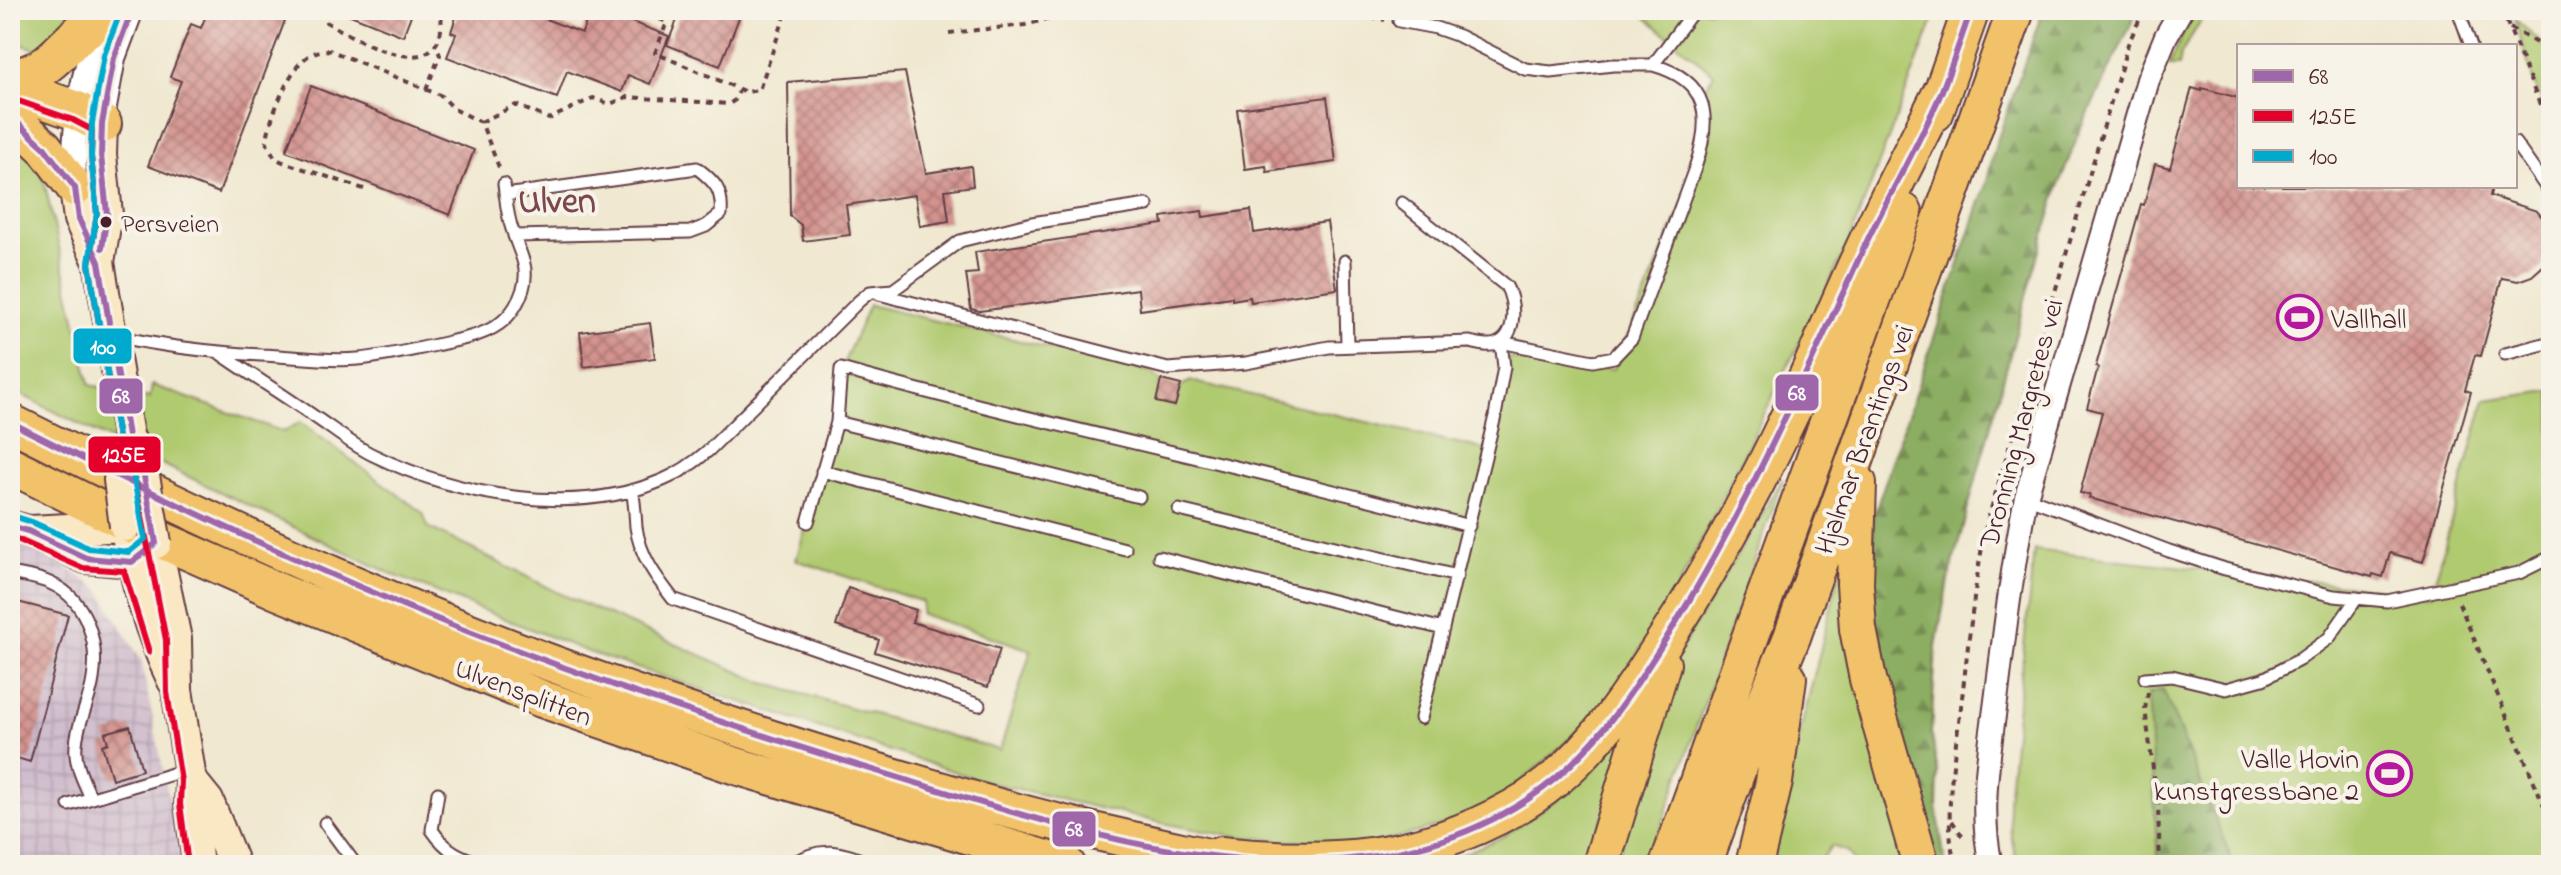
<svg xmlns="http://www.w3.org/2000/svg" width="2561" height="875" viewBox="0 0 2561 875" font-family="'Indie Flower',sans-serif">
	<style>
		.industrial { fill: url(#industrial-grid) }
		.green { fill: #b0ca70; stroke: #7d744e; stroke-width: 2 }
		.forest { fill: url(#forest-firs); stroke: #6b6646; stroke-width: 2 }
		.building { fill: url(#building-cross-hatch) }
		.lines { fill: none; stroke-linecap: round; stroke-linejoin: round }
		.service-casing { stroke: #633d44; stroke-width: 15 }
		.minor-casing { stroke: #633d44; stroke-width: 26 }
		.secondary-casing { stroke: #633d44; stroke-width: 34 }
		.trunk-casing { stroke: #633d44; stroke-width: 40 }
		.motorway-casing { stroke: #633d44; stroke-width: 42 }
		.path { stroke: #633d44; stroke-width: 4; stroke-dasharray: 6 6; stroke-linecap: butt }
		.service { stroke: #fff; stroke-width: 11 }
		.minor { stroke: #fff; stroke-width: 22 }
		.secondary { stroke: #fae7c3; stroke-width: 30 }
		.trunk { stroke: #f2c26a; stroke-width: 36 }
		.motorway { stroke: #f2c26a; stroke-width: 38 }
		.secondary-bridge-casing { stroke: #633d44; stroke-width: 34; stroke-linecap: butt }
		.secondary-bridge { stroke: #fae7c3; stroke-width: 30 }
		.bus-1-casing { stroke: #f7f3e8; stroke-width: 12 }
		.bus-2-casing { stroke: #f7f3e8; stroke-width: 12 }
		.bus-3-casing { stroke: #f7f3e8; stroke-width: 12 }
		.bus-1 { stroke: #a066aa; stroke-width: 6 }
		.bus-2 { stroke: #e4002b; stroke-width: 6 }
		.bus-3 { stroke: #00a9ce; stroke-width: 6 }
		.bus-dot { fill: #4a1f2b; stroke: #f7f3e8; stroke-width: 3 }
		.labels { text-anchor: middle; stroke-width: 8; stroke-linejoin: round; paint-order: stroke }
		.bus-label { font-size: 26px; fill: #4a1f2b; stroke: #f7f3e8; text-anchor: start }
		.poi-label { font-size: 28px; fill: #4a1f2b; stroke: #f7f3e8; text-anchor: start }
		.street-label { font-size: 28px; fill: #4a1f2b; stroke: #f7f3e8 }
		.district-label { font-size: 36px; font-weight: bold; fill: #7a484e; stroke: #f7f3e8 }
		.line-badge { stroke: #f7f3e8; stroke-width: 3 }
		.badge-label { font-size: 22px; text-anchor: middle; font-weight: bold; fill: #fff }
	</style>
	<defs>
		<pattern id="industrial-grid" width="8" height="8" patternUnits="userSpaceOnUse" patternTransform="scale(2)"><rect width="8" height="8" fill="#d0bdcd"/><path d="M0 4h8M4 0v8" fill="none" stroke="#b4a2b0"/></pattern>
		<pattern id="forest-firs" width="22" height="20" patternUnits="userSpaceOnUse" patternTransform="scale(2)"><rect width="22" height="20" fill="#8cae62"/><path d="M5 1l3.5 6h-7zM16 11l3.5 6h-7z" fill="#748d51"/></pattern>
		<pattern id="building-cross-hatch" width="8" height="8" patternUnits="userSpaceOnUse" patternTransform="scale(2)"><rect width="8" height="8" fill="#d3938e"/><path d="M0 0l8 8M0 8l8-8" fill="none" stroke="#ad7774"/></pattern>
	</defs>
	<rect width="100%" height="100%" fill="#f7f3e8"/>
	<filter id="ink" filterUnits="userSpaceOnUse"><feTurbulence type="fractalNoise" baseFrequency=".0125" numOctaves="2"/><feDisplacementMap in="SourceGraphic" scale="16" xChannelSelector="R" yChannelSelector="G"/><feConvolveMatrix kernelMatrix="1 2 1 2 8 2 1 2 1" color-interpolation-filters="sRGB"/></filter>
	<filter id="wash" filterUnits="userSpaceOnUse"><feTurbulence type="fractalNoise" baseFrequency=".006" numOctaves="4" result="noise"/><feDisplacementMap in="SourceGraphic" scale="32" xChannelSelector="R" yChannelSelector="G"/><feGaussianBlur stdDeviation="1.8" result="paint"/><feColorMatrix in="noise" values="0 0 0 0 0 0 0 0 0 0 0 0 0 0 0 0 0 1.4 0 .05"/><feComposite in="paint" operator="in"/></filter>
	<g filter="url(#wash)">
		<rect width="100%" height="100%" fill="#f0e8d0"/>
		<path class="industrial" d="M 10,531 L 99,589 L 141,660 L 182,865 L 10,865 Z"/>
		<path class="green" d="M 10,10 L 73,10 L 59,30 L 36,49 L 10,40 Z
			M 1658,10 L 1937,10 L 1847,247 L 1676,591 L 1602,711 L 1485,813 L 1364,847 L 1231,836 L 1162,823 L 980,780 L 591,653 L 394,575 L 97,433 L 10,389 L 10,139 L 42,172 L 90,385 L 150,398 L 152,385 L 284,432 L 300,422 L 423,513 L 428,527 L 561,594 L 764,683 L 1000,750 L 1031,650 L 921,614 L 923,602 L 796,560 L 837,422 L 841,369 L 869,305 L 1151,372 L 1161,381 L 1156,401 L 1175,406 L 1181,386 L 1191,381 L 1487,450 L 1508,358 L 1614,369 L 1707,147 L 1703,92 L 1714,74 L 1644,16 Z
			M 2198,10 L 2207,10 L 2181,54 L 2179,66 L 2169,66 L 2183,33 Z
			M 2515,19 L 2541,43 L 2551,41 L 2551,120 L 2534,84 Z
			M 2551,391 L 2551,865 L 2017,865 L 2011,835 L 2008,801 L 2034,550 L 2431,595 L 2485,400 Z
			M 1783,479 L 1648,865 L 1616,865 L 1675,659 Z
			M 1841,567 L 1912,865 L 1855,865 L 1849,852 L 1831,846 L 1818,865 L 1767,865 Z
			M 1630,726 L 1588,865 L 1438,865 L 1502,837 L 1556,800 Z"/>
		<path class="forest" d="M 2043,10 L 2138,10 L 2081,128 L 2060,182 L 2033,271 L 1948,581 L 1936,646 L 1931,733 L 1938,773 L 1937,807 L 1945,865 L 1930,865 L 1870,642 L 1873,518 L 1987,181 L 1995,147 Z
			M 2163,689 L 2234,865 L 2158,865 L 2148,694 Z"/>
		<g id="blocks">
			<path class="building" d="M 208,10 L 289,10 L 219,193 L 148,166 L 181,81 L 170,77 L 191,24 L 201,28 Z
				M 338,10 L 413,10 L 403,36 Z
				M 466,10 L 522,10 L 582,33 L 590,10 L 600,10 L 669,36 L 650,84 L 628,75 L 622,92 L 567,71 L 557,98 L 447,57 L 456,34 L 451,32 L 457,14 L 464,16 Z
				M 681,10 L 742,10 L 720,66 L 667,45 Z
				M 905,72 L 926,173 L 971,166 L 973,186 L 945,190 L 949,221 L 920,226 L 915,195 L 846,205 L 850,235 L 803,241 L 801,225 L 790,216 L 788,82 Z
				M 311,86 L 474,150 L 450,215 L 286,151 Z
				M 2192,88 L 2202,91 L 2202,88 L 2239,98 L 2239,186 L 2492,186 L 2490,196 L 2537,211 L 2547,223 L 2551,236 L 2551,252 L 2543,266 L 2532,276 L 2518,281 L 2502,278 L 2481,356 L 2475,355 L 2465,390 L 2471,392 L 2423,562 L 2390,553 L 2383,577 L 2373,574 L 2372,577 L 2089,498 L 2090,495 L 2080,493 L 2102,412 L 2087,408 L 2098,367 L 2096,366 L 2141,204 L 2144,205 L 2155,164 L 2170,168 Z
				M 1327,97 L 1336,162 L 1267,172 L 1266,166 L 1245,169 L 1237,109 Z
				M 1251,210 L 1254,233 L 1327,222 L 1337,289 L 1251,302 L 1250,297 L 1232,300 L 1232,297 L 1140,310 L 1138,289 L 980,311 L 971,309 L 966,274 L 978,273 L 975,252 L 1163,224 L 1162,217 L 1202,211 L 1203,217 Z
				M 650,323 L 655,358 L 584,367 L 580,332 Z
				M 1161,380 L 1181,385 L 1175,406 L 1156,402 Z
				M 848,588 L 916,610 L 912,622 L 1000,649 L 988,687 L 875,652 L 879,640 L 836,626 Z
				M 10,600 L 68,615 L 30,762 L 10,756 Z
				M 130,726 L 142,770 L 112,779 L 102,745 L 108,743 L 105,733 Z"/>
		</g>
	</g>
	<g filter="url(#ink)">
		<use href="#blocks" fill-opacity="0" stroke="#633d44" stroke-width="2"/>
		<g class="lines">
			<defs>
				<path id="service" d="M 2458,10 L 2471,46
					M 1399,21 L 1436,28 L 1459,36 L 1525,69 L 1551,72 L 1613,65 L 1653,65 L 1694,10
					M 2515,143 L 2551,194
					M 505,195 L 697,168 C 715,182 723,190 721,214 L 706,226 L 690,232 L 514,236
					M 1345,261 L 1347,346
					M 879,294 L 1168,369 L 1246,363 L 1329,347 L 1470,342 C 1479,344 1488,347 1496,344 C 1518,336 1515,301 1506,286 L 1402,203
					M 116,336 C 164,347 211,352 261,355 C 293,356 325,362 358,359 C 384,357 411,350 436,345 C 475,336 509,333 523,289 C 530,266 519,253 513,232 C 507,216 506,200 504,184
					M 221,354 C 251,375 282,394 312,415 C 332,428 352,445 373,455 C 458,496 573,518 663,480 C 680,473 695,462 709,450 L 859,301 L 870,292 L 893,290 L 960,241 L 1032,223 L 1147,205
					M 2505,354 L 2551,342
					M 837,422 L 1139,497
					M 822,471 L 1125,549
					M 632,490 C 635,503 635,514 636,527 C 640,556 656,577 673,599 L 979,705
					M 2026,497 L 2169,551 L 2225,569 L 2334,596 L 2387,601 L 2519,573 L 2551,557
					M 1179,510 L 1457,576
					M 808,522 L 837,422 L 841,369 C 1049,427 1261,469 1469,526
					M 1159,557 L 1443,629
					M 10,573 C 24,576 38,577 52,584 C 87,600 99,643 93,679 C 90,702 77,722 76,745 C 74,764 84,782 91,798
					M 2145,678 L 2172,676 L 2226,689 L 2263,679 L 2299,660 L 2329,638 L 2357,598
					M 1421,718 L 1495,416 L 1504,367 L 1501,342 L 1593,361 L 1614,357 L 1632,338 L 1695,168 C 1712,118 1710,81 1653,65
					M 438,793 L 432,830 C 447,852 460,857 485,865
					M 69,805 L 189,769
					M 325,823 L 356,865
					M 791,865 C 819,845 843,851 872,865"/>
				<path id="minor" d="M 102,124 L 114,58 L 132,10
					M 75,182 C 71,126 81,73 102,21
					M 1991,865 C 1978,808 1990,750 1997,693 C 2005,628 2013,562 2026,497 L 2148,80 L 2166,36 L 2181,10"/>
				<path id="secondary" d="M 75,188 L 79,219 L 99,262 L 128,436
					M 99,262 L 107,214 L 101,155 L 102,124
					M 10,526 L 28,531 L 86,558 L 132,562 L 145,552
					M 125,526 C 136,581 149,631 173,681
					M 30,531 L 125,526 L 133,530
					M 156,543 L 176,639 L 177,690 L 191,780 L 190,804 L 198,865
					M 191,780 L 208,801 L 234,865"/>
				<path id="trunk" d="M 1935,113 L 1971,10
					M 10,116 L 44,147 L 75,188
					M 10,422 C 175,506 343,584 516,650 C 668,708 824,757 981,802 C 1068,827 1156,845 1244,865
					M 10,465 L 164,541 L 277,591 L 542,699 L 736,766 L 1067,865
					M 1858,483 L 1855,584 L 1858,629 L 1868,679 L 1921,865
					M 1221,855 C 1328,866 1417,862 1513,808 C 1578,772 1619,712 1658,651 C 1709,574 1754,491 1793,408 C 1816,359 1836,308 1859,259 C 1885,202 1914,147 1942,91
					M 1601,865 L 1662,664
					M 1668,865 L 1904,212
					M 1703,865 L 1737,771 L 1792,637 L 2016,10
					M 1754,865 L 1774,782 L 1788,678"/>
				<path id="motorway" d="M 10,79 C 45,73 54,57 78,35 C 85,28 96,23 104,17
					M 10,87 L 77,111 L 102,124"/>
			</defs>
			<use href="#service" class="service-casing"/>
			<use href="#minor" class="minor-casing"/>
			<use href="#secondary" class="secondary-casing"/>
			<use href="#trunk" class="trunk-casing"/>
			<use href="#motorway" class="motorway-casing"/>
			<path class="path" d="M 330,10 L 326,22 C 350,35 426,83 440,35 C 442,28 441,18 442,10
				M 637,10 L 667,22 L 655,53 L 746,92 L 759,90 L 787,10
				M 1335,10 L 1385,20
				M 2502,10 L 2551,132
				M 2510,28 L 2551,51
				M 949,33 L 1025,25 L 1081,10
				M 426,90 L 440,55 L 435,44
				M 481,122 L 516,105 L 549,119 L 593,98 L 610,104 L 627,97 L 729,104 L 735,100 L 739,91
				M 364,189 L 283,162 L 275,158 L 267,143 C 267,124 287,76 301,62 C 309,54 318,50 329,50 L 442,96 L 454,109 L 481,122 L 500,170
				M 2459,603 L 2551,822
				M 2148,692 L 2145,709 L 2158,806 L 2160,865
				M 1952,821 L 1963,837
				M 1955,865 C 1943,814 1954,759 1961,707 C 1968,647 1974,586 1986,526 L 2128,44 L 2144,10"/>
			<use href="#service" class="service"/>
			<use href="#minor" class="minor"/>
			<use href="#secondary" class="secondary"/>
			<use href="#trunk" class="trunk"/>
			<use href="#motorway" class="motorway"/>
			<defs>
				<path id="secondary-bridge" d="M 128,436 L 142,465 L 156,543
					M 125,526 L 119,480 L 128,436"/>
			</defs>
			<use href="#secondary-bridge" class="secondary-bridge-casing"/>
			<use href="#secondary-bridge" class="secondary-bridge"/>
			<defs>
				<path id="bus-1" d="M 10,116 L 44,147 L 75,188 L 79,219 L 99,262 L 128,436 L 142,465 L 156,543 L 132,562 L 86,558 L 28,531 L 10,526
					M 102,248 L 107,214 L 101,155 L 102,124 L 114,58 L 132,10
					M 10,422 C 157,497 306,567 459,628 C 605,685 754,734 903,779 C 1035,819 1173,865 1312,861 C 1390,860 1462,842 1528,799 C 1589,759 1629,698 1667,637 C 1746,511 1805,375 1867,241 C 1891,191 1919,144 1941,93 C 1952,66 1961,38 1971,10"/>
				<path id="bus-2" d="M 10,98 L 73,120 L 92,130 L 91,156 L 97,214 L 89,264 L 118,438 L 135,481 L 166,640 L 167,692 L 181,781 L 180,804 L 188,865
					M 10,536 L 83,568 L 124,571 L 149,652"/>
				<path id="bus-3" d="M 13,516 L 32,522 L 89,548 L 129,552 L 145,539 L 132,468 L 118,438 L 89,263 L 97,214 L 91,156 L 92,123 L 104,55 L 121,10"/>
			</defs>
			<use href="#bus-1" class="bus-1-casing"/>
			<use href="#bus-2" class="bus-2-casing"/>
			<use href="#bus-3" class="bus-3-casing"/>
			<use href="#bus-1" class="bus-1"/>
			<use href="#bus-2" class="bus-2"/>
			<use href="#bus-3" class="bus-3"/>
		</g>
	</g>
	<defs>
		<symbol id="stadium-ring" viewBox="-11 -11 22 22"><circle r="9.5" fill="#f7f3e8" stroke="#b5179e" stroke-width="1.5"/><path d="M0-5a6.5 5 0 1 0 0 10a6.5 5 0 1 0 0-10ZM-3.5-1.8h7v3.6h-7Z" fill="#b5179e"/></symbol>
	</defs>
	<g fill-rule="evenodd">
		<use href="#stadium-ring" x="2274" y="292" width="51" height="51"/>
		<use href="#stadium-ring" x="2364" y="748" width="51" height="51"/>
	</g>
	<circle class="bus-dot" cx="106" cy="222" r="7"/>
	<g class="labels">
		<g class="bus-label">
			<text x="121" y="232">Persveien</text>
		</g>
		<g class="poi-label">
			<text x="2331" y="328">Vallhall</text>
			<text x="2359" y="768" text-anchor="end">Valle Hovin<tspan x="2359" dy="32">kunstgressbane 2</tspan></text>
		</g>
		<g class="street-label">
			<text transform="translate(2020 423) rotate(-75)" y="10">Dronning Margretes vei</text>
			<text transform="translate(1863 439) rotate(-70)" y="10">Hjalmar Brantings vei</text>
			<text transform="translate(524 691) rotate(21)" y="10">Ulvensplitten</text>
		</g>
		<g class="district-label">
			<text x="557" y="212">Ulven</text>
		</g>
	</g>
	<g class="line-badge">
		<rect x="72" y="327" width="61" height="38" rx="8" fill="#00a9ce"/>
		<rect x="1774" y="373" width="46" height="39" rx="8" fill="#a066aa"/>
		<rect x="98" y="377" width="46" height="38" rx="8" fill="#a066aa"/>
		<rect x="87" y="435" width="75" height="39" rx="8" fill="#e4002b"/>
		<rect x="1051" y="810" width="46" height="38" rx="8" fill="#a066aa"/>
	</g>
	<g class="badge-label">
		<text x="103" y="354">100</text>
		<text x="1797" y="400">68</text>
		<text x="121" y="403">68</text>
		<text x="124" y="462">125E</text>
		<text x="1074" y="836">68</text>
	</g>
	<rect width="2561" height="875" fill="none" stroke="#f7f3e8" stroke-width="40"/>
	<rect x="2237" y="44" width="280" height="144" fill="#f7f3e8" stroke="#b29e9c" stroke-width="2"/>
	<rect x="2253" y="70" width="40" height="12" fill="#a066aa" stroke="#b29e9c" stroke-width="2"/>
	<text x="2309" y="84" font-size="24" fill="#4a1f2b">68</text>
	<rect x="2253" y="110" width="40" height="12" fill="#e4002b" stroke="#b29e9c" stroke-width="2"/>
	<text x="2309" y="124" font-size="24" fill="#4a1f2b">125E</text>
	<rect x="2253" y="150" width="40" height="12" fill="#00a9ce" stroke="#b29e9c" stroke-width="2"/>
	<text x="2309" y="164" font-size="24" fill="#4a1f2b">100</text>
</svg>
